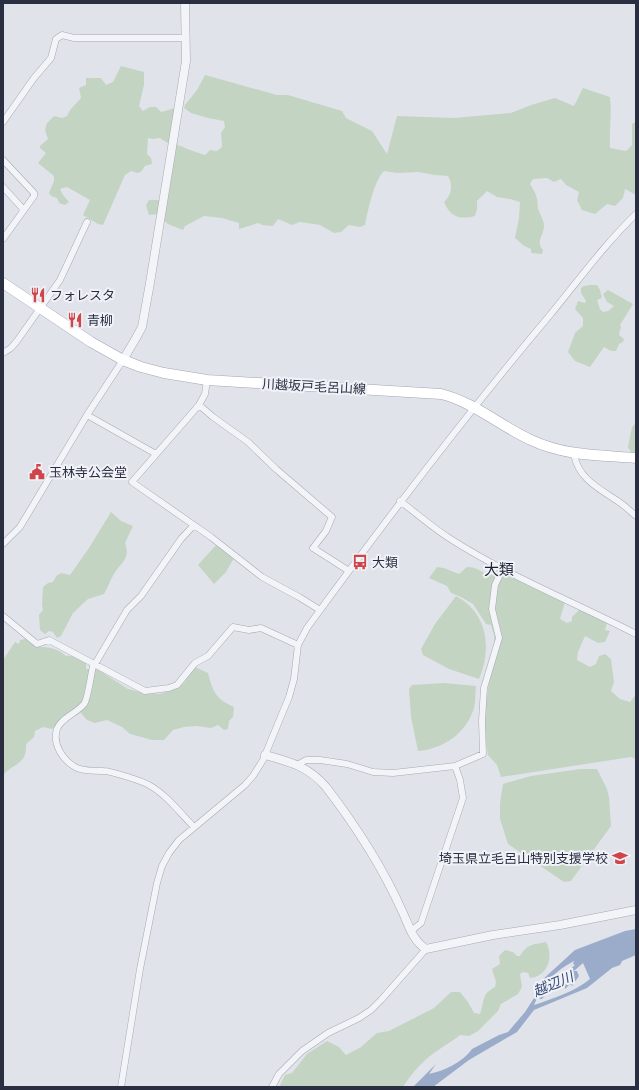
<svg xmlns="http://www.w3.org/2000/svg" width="639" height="1090" viewBox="0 0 639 1090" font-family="'Space Grotesk','Noto Sans JP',sans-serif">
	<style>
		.green { fill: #c4d4c2 }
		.water { fill: #9bacca; fill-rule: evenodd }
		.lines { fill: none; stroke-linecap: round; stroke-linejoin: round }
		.minor-casing { stroke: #a6a9b4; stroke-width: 7 }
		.tertiary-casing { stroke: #a6a9b4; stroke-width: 9 }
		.primary-casing { stroke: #a0a6b5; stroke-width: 11 }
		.minor { stroke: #f3f4f8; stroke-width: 6 }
		.tertiary { stroke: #f3f4f8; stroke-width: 8 }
		.primary { stroke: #fff; stroke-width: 10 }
		.labels { text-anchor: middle; stroke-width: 4; stroke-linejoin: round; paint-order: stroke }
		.poi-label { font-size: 13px; fill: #292f41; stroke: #f0f2f7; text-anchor: start }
		.street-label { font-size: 13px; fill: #292f41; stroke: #f0f2f7 }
		.water-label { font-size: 14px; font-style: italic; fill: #334876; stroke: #f0f2f7 }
		.quarter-label { font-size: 15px; fill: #1b2032; stroke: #f0f2f7 }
	</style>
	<rect width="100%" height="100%" fill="#e1e3ea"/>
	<path class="green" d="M 121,66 L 144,72 L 144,85 L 139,106 L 143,111 L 150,107 L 156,107 L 161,112 L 175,108 L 176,139 L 178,145 L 190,150 L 205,155 L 210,150 L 217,151 L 222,147 L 221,133 L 225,127 L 224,121 L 208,118 L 191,113 L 184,108 L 185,105 L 197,90 L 205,75 L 277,95 L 288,95 L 342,111 L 346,118 L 372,131 L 387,154 L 397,116 L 454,118 L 511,113 L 531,105 L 555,98 L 574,106 L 583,88 L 610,97 C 612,115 609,130 610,148 L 626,151 L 632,145 L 632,124 L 636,122 L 636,195 L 625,189 L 623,198 L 615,206 L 607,204 L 595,214 L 582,210 L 577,200 L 579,192 L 566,185 L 561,179 L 554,182 L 547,178 L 533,179 L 530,184 C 533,189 536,193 537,199 C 538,203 537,208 539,211 C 541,217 544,220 544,226 C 544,235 535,242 543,250 L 542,254 L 531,253 L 531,249 L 524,246 L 515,238 L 519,218 L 520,202 L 510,199 L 497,197 L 487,191 L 477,201 L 477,209 L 475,216 C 460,220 450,217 444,202 C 452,195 453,185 448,176 L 435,175 L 418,172 L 397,173 L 384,171 C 374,181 368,210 365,225 L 360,227 L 349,225 L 341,232 L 334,233 L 320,225 L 300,222 L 292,225 L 278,219 L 273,226 L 262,225 L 258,223 L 239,229 L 239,223 L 222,218 L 204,216 L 185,226 L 183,230 L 168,224 L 157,214 L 149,215 L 146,205 L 149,200 L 160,200 L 169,144 L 160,138 L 153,139 L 148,138 L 147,154 L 151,158 L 152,164 L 145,166 L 141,172 L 137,173 L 131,171 L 125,175 L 103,225 L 98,224 L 83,215 L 90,200 L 67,187 L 60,189 L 63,195 L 69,202 L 65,205 L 59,203 L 57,198 L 51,196 L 49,193 L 54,181 L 54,176 L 38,163 L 46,153 L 40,148 L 40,146 L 48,139 L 45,130 L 47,123 L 54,116 L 62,118 L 67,116 L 70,110 L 81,98 L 79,88 L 86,85 L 86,78 L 101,78 L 106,85 L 113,82 Z
		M 590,285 L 597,285 L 600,290 L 602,298 L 597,300 L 600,309 L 603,312 L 608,311 L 614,306 L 607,302 L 603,294 L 608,290 L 633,304 L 620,325 L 621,326 L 619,335 L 624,339 L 623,342 L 619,344 L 616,351 L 611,351 L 604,347 L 590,367 L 575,361 L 568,352 L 575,333 L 583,326 L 583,318 L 575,309 L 578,301 L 585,303 L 586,301 L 581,293 L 581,288 L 584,286 Z
		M 636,423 L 636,456 L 632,454 L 628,447 L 632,427 Z
		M 111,512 L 121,521 L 133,526 L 125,543 C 131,559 121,562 114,574 C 110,580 108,587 104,594 L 88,599 L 73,613 L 61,636 L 57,638 L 53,632 L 49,631 L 45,634 L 40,630 L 39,615 L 43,610 L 42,605 L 43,587 L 48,583 L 53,582 L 57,575 L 62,573 L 70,575 L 89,548 Z
		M 217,544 L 234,558 L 226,572 L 214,584 L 198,565 Z
		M 437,567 L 444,568 L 459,574 L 467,567 C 479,567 480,573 491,575 L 496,569 L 565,602 L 560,619 L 567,623 L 572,621 L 572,617 L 580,609 L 607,623 L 605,630 L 610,631 L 605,642 L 598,643 L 585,636 L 578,652 L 577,660 L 590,667 L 596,664 L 599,656 L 605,654 L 611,659 L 614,682 L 611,691 L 620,699 L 630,702 L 636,694 L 636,759 L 631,757 L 501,777 L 497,765 L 488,755 L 484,729 L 486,703 L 489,683 L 495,661 L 494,635 L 491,625 L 486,624 L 473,604 L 461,597 L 451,593 L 447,586 L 429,578 Z
		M 456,596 C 488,613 492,649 479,679 L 449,669 L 423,655 L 421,649 L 435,624 Z
		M 25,639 L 32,641 L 37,647 C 49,647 57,648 66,656 C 73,655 79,659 86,662 L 86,669 L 97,669 L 128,689 L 145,693 L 160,694 L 175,689 L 183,684 L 195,667 L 208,673 C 213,692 216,699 234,707 L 233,717 L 229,721 L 228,729 L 224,730 L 218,725 L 211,728 L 196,726 L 184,727 L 173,730 L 164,740 L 152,740 L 130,734 L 122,727 L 107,720 L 95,723 L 87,720 L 80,712 L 75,716 L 66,716 L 52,729 L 43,727 L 35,731 L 34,737 L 26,744 C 27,765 15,762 3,775 L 3,660 L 15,642 L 19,644 L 20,640 Z
		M 444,683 L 476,686 C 475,693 476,701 474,708 C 466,734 443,749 418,751 L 411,717 L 409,689 L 412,685 Z
		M 580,769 L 597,769 L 607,789 L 609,797 L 611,826 L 571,881 L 564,882 L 508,844 L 500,819 L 500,803 L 503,784 L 531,776 Z
		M 546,942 C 554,957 548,976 530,978 L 528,973 L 523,972 L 520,974 L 522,987 L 518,994 L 501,1004 L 498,1011 L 478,1031 L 469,1036 L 460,1035 C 453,1041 445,1045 437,1051 C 423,1060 412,1073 403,1087 L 279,1087 L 285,1075 L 292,1073 L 307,1054 L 327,1041 L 339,1047 L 346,1055 L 361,1047 L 377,1033 L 389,1031 L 434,1008 L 451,992 L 460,992 L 468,1002 L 474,1013 L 480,1014 C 485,1001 481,994 495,987 L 496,982 L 492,969 L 500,964 L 499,956 L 505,950 L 513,952 L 517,956 L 520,956 C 528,943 533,945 546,942 Z"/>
	<path class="water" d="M 636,929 L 636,955 L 622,961 L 620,965 L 612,968 L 587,988 L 534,1010 L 517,1032 L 469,1060 L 433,1087 L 413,1087 L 436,1064 L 429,1074 C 444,1071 463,1062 472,1049 L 499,1035 L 508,1032 L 525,1012 L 538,992 L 541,981 L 575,950 L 625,931 ZM 574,961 L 573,964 L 575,965 C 568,970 563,976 561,984 L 547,991 L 539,999 L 542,999 C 547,992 555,989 564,986 L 565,989 L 570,984 L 572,986 L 579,976 L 577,971 L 574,971 L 583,963 L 590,979 C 576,991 552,999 534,1005 C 542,985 556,970 574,961 Z"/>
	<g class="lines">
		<defs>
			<path id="minor" d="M 3,122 L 34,78 L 51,58 L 56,39 L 62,35 L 74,38 L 185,38
				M 3,160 L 34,193 L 34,196 L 3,239
				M 3,187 L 24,210
				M 3,353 L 11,348 L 17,341 L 60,280 L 87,222
				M 207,380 L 205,394 L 199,405 L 132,482 L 211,537 L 262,577 L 299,597 L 320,610
				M 199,405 L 213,417 L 248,442 L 276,469 L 332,517 L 326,531 L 313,548 L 349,571
				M 87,415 L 156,454
				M 574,454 C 578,479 600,489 619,502 C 625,506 630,511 636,516
				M 400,501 C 416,513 432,527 449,538 C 508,576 574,602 636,634
				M 3,544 L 20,527 L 87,415 L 123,360
				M 3,616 L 37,644 L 49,640 L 145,691 L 169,688 L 177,685 L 195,663 L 208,656 L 233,627 L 249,630 L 261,628 L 298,645
				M 297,765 L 306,760 L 320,760 L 347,764 L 373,772 L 393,773 L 455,766 L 483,754 L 482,721 L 484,688 L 499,638 L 492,609 L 495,585 L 503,568
				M 194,827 C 180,813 167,795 149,785 C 142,781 111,771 103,771 C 94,770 83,772 75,767 C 63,760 52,744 57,729 C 61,718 77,713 84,704 C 88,699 91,674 93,666 L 95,664 L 127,610 L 141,596 L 181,539 L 194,525
				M 411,931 L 421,923 L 463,798 L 460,780 L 455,766
				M 121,1087 L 140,969 L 157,883 L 162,866 L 169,853 L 179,840 L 245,785 L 253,776 L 263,760 L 289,697 L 294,679 L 298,645 L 307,628 C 385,521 465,416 550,315 C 578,281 604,245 636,214
				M 272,1087 L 279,1074 L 302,1051 L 328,1033 L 359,1018 L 371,1010 L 381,1000 L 426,949"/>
			<path id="tertiary" d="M 123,360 L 136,338 L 142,327 L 150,283 L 186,61 L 185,3
				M 265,755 C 290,762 308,766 326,787 C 356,826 383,868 403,913 C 409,926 413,941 426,949 L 493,935 L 560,925 L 636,910"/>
			<path id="primary" d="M 3,283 L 91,342 L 123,360 L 141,367 L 164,373 L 207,380 L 441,394 C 474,402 500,426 531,440 C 565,456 599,455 636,458"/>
		</defs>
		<use href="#minor" class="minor-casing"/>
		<use href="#tertiary" class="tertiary-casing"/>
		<use href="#primary" class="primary-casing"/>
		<use href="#minor" class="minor"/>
		<use href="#tertiary" class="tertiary"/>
		<use href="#primary" class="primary"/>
	</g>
	<defs>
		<symbol id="restaurant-bare" viewBox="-9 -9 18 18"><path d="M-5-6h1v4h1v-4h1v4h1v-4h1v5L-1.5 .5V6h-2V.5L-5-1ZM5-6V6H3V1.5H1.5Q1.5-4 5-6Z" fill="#cf4549" stroke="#f0f2f7" stroke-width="2.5" paint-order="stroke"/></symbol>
		<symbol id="civic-bare" viewBox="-9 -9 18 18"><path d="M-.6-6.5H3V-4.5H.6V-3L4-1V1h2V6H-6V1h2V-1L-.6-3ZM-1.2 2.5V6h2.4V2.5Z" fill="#cf4549" stroke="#f0f2f7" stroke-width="2.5" paint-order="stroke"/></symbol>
		<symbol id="bus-bare" viewBox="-9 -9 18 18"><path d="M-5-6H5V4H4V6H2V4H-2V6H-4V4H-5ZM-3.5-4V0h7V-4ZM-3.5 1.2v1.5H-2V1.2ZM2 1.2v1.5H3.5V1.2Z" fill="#cf4549" stroke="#f0f2f7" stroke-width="2.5" paint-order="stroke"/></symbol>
		<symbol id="school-bare" viewBox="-9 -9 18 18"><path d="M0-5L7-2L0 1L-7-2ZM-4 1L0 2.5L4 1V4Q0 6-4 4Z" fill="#cf4549" stroke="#f0f2f7" stroke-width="2.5" paint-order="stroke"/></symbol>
	</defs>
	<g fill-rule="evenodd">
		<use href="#restaurant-bare" x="27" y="284" width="22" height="22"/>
		<use href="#restaurant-bare" x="64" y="309" width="22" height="22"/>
		<use href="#civic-bare" x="26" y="461" width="22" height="22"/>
		<use href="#bus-bare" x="349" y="551" width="22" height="22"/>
		<use href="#school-bare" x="609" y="847" width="22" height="22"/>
	</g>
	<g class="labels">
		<g class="poi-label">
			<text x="50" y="300">フォレスタ</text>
			<text x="87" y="325">青柳</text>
			<text x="49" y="477">玉林寺公会堂</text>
			<text x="372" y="567">大類</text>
			<text x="608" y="863" text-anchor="end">埼玉県立毛呂山特別支援学校</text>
		</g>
		<g class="street-label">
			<text transform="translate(314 386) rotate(3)" y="5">川越坂戸毛呂山線</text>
		</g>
		<g class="water-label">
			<text transform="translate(553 984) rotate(-23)" y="5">越辺川</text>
		</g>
		<g class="quarter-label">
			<text x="499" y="575">大類</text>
		</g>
	</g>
	<rect width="639" height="1090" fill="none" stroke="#292f41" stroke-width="8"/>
</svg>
